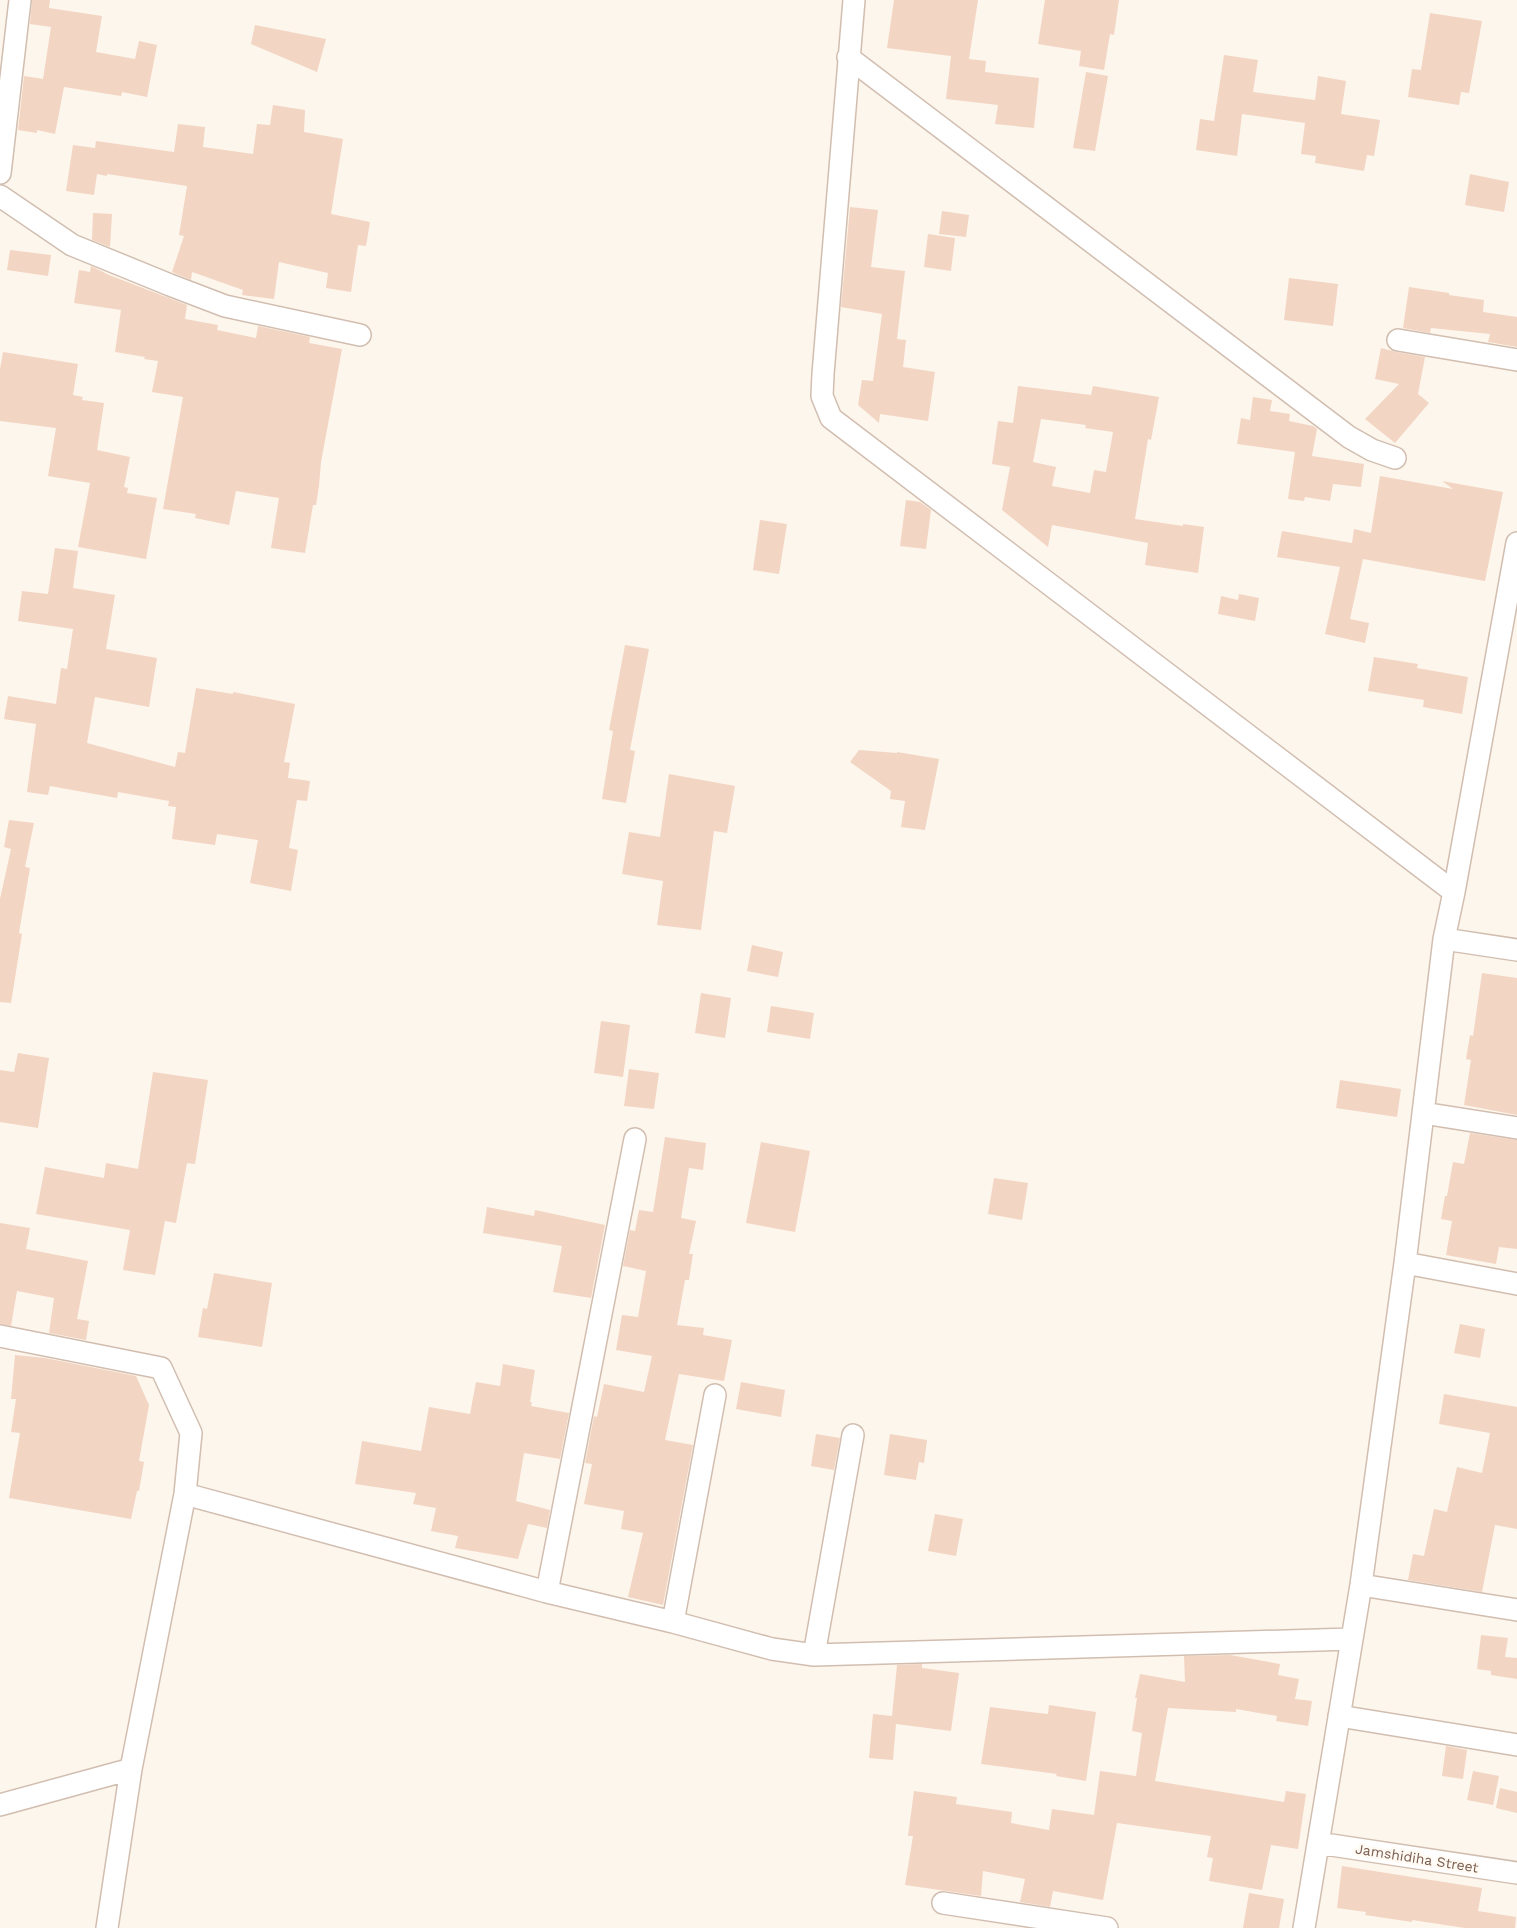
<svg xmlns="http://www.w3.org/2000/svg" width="1517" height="1928" viewBox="0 0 1517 1928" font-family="'Work Sans',sans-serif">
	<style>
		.building { fill: #f3d5c3; fill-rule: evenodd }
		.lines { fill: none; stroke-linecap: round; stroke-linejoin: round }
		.street-casing { stroke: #d1beb0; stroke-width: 24 }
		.street { stroke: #fff; stroke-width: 21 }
		.labels { text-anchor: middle; stroke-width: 5; stroke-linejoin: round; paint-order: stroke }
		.street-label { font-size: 14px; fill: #7a5c4d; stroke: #fffaf3 }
	</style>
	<rect width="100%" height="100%" fill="#fdf6ec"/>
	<path class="building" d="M 32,0 L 50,0 L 49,8 L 102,16 L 96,52 L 135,59 L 139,41 L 157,45 L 147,97 L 122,92 L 121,96 L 64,87 L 55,134 L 37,130 L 37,133 L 18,130 L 24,76 L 43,79 L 51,27 L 30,24 Z
		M 894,0 L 978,0 L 969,59 L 986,61 L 985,72 L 1039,78 L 1034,128 L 995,124 L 998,105 L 946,99 L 951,56 L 887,48 Z
		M 1045,0 L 1119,0 L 1114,35 L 1110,34 L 1104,70 L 1079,66 L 1081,51 L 1038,44 Z
		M 1430,13 L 1482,21 L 1469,93 L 1461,92 L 1459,105 L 1408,97 L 1412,69 L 1421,70 Z
		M 255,25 L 326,39 L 317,72 L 251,44 Z
		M 1224,55 L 1258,60 L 1253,92 L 1315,100 L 1318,76 L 1346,81 L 1341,114 L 1380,120 L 1374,156 L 1367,155 L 1364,171 L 1315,163 L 1316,156 L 1301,154 L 1305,123 L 1242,114 L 1237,156 L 1196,150 L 1200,119 L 1214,121 Z
		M 1086,72 L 1108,76 L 1095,151 L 1073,148 Z
		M 273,105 L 305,110 L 304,132 L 343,139 L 331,214 L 370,222 L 366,246 L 358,245 L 351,292 L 326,288 L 328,273 L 279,262 L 274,299 L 242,295 L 243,290 L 192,272 L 191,280 L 172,272 L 184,236 L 179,235 L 187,186 L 107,174 L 107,176 L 97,174 L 94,195 L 66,191 L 73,145 L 95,148 L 96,141 L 174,152 L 178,124 L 205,127 L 203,147 L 253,154 L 257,124 L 270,125 Z
		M 1470,174 L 1509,182 L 1504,212 L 1465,205 Z
		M 850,207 L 878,210 L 871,267 L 905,271 L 897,339 L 906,340 L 903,367 L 935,372 L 928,421 L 880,414 L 879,423 L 858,405 L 862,380 L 873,381 L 882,314 L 841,307 Z
		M 942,211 L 969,215 L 966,237 L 939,234 Z
		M 93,213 L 112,214 L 110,247 L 92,240 Z
		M 928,234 L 955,238 L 951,271 L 924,267 Z
		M 10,250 L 51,255 L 48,276 L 7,270 Z
		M 91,266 L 109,275 L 187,305 L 185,319 L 218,325 L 217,330 L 256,338 L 258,326 L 310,337 L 309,343 L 342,349 L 321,462 L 319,486 L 316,505 L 313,505 L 305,553 L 271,548 L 279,498 L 236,491 L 229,525 L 195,518 L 196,514 L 163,509 L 183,397 L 152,392 L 158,361 L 144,359 L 145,357 L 115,352 L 121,310 L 74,303 L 79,270 L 90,272 Z
		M 1289,278 L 1338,284 L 1333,326 L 1284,320 Z
		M 1409,287 L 1449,293 L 1449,295 L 1484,300 L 1483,312 L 1517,317 L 1517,347 L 1488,342 L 1490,334 L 1431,328 L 1430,333 L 1403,328 Z
		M 1381,348 L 1396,352 L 1425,357 L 1418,394 L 1429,403 L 1395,443 L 1365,419 L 1399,384 L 1375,379 Z
		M 3,352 L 78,364 L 73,395 L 83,397 L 82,400 L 104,403 L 97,450 L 130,457 L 124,487 L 128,488 L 127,493 L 157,498 L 146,559 L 78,547 L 90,483 L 48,476 L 56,428 L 0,421 L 0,369 Z
		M 1018,386 L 1091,395 L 1093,386 L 1159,397 L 1151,440 L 1148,439 L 1135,519 L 1183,526 L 1183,524 L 1204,527 L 1198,573 L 1145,565 L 1148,543 L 1052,525 L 1048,547 L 1002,510 L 1010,467 L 992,464 L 998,421 L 1013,423 ZM 1041,419 L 1086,425 L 1085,428 L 1113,432 L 1106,472 L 1094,470 L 1090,493 L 1052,486 L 1056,467 L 1033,462 Z
		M 1253,397 L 1272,400 L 1270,411 L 1290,414 L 1289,421 L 1313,426 L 1317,429 L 1312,456 L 1364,464 L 1361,487 L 1333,484 L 1330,501 L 1305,497 L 1304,501 L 1288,499 L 1295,452 L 1237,444 L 1241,418 L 1250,420 Z
		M 1380,476 L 1453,489 L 1442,481 L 1503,492 L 1485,581 L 1363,559 L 1350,619 L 1369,623 L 1365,643 L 1325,634 L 1340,567 L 1277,557 L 1282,531 L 1352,543 L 1354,529 L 1371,533 Z
		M 906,500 L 920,502 L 931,510 L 926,549 L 900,546 Z
		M 760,520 L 787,524 L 779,574 L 753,570 Z
		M 55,548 L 78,551 L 73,588 L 115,595 L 106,649 L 157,658 L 149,707 L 95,697 L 87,743 L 175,767 L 178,752 L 185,753 L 196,688 L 233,694 L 233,692 L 295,704 L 284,762 L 290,763 L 288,778 L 310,781 L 307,801 L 297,800 L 289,848 L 298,850 L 291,891 L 250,883 L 258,840 L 217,834 L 215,845 L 172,839 L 176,807 L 168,806 L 169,801 L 118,792 L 117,798 L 50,786 L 48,795 L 27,792 L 36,724 L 4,719 L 8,696 L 56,704 L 61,668 L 67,669 L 73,629 L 18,621 L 22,591 L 48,594 Z
		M 1239,594 L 1259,598 L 1255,621 L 1218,614 L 1221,596 L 1238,600 Z
		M 625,645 L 649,649 L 630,750 L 635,751 L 626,803 L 602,799 L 613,731 L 609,730 Z
		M 1374,657 L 1418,664 L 1417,668 L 1468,677 L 1462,714 L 1423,707 L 1424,700 L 1368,691 Z
		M 859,750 L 897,753 L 897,752 L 939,759 L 925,830 L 901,827 L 905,801 L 890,799 L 891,791 L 850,762 Z
		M 669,774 L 735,786 L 727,833 L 714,831 L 701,930 L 657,925 L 663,881 L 622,874 L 629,832 L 660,837 Z
		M 9,820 L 34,823 L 25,867 L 30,868 L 19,933 L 22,934 L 11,1003 L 0,1002 L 0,899 L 11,849 L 4,847 Z
		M 752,945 L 783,952 L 778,977 L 747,971 Z
		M 1482,973 L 1517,978 L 1517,1115 L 1464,1105 L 1471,1060 L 1466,1059 L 1470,1035 L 1473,1036 Z
		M 701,993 L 731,998 L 725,1038 L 695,1033 Z
		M 771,1006 L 814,1013 L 810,1039 L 767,1032 Z
		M 601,1021 L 630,1025 L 623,1077 L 594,1073 Z
		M 18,1053 L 49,1058 L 38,1128 L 0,1122 L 0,1070 L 14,1072 Z
		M 629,1069 L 659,1073 L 654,1109 L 624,1106 Z
		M 153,1072 L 208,1080 L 195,1164 L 187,1163 L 176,1223 L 165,1221 L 155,1275 L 123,1270 L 130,1230 L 36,1214 L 45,1167 L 104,1178 L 106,1163 L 138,1169 Z
		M 1340,1080 L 1401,1089 L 1397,1117 L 1336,1108 Z
		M 1470,1133 L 1517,1140 L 1517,1249 L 1499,1247 L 1496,1264 L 1446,1255 L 1452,1221 L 1441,1219 L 1445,1196 L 1447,1196 L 1453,1162 L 1464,1164 Z
		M 665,1137 L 706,1143 L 703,1170 L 689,1168 L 681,1218 L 696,1221 L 689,1254 L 693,1254 L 689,1280 L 685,1280 L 677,1325 L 704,1328 L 703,1335 L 732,1340 L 724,1381 L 679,1374 L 665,1440 L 693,1445 L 663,1605 L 628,1597 L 643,1533 L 621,1529 L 624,1511 L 584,1504 L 592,1464 L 585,1463 L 594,1416 L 597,1417 L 604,1384 L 644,1392 L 652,1356 L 616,1350 L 622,1315 L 638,1317 L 646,1271 L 623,1266 L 630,1230 L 635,1231 L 639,1210 L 653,1212 Z
		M 761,1142 L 810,1151 L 795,1232 L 746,1223 Z
		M 994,1178 L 1028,1183 L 1022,1220 L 988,1214 Z
		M 487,1207 L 534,1216 L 535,1210 L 605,1225 L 591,1298 L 553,1292 L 562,1246 L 483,1233 Z
		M 0,1223 L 30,1228 L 26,1249 L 88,1261 L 77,1319 L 89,1321 L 86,1340 L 49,1333 L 54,1298 L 17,1291 L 11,1326 L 0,1324 Z
		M 214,1273 L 272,1283 L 262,1347 L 198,1337 L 203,1308 L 207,1309 Z
		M 1460,1324 L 1485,1329 L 1480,1358 L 1454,1353 Z
		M 15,1355 L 45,1358 L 136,1376 L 149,1405 L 139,1461 L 144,1462 L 139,1491 L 137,1491 L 131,1519 L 9,1498 L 20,1433 L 11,1432 L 16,1399 L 11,1399 Z
		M 503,1364 L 535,1370 L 530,1402 L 532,1402 L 531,1406 L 569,1413 L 560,1459 L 524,1453 L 516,1501 L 550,1510 L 547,1528 L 528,1524 L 518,1559 L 455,1548 L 458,1536 L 431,1531 L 436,1508 L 413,1504 L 416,1493 L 355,1484 L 362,1441 L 421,1451 L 429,1407 L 470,1414 L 476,1382 L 500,1386 Z
		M 741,1382 L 785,1390 L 781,1417 L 736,1409 Z
		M 1444,1394 L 1517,1407 L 1517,1529 L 1495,1525 L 1482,1592 L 1408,1580 L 1413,1554 L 1424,1556 L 1434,1509 L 1447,1512 L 1457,1467 L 1482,1473 L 1490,1433 L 1439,1424 Z
		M 816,1434 L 840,1438 L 834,1470 L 811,1466 Z
		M 890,1434 L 927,1440 L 924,1463 L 919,1462 L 916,1480 L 884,1475 Z
		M 935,1514 L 963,1519 L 956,1556 L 928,1551 Z
		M 1481,1635 L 1508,1638 L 1505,1657 L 1517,1658 L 1517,1679 L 1491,1675 L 1491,1671 L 1477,1669 Z
		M 1230,1655 L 1280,1664 L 1278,1675 L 1299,1679 L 1295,1699 L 1312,1701 L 1308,1726 L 1276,1721 L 1277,1716 L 1236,1709 L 1236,1712 L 1168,1708 L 1155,1781 L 1284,1802 L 1286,1791 L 1306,1794 L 1298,1849 L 1271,1845 L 1262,1890 L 1209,1881 L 1213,1858 L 1207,1857 L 1211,1836 L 1117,1823 L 1103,1900 L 1053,1891 L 1050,1907 L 1020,1902 L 1025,1879 L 983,1871 L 981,1896 L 905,1885 L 913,1836 L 908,1836 L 914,1791 L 957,1797 L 956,1804 L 1012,1812 L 1011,1823 L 1049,1830 L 1052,1809 L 1094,1815 L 1100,1771 L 1136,1776 L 1142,1733 L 1132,1731 L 1137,1698 L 1135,1698 L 1140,1674 L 1185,1682 L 1184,1656 Z
		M 922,1664 L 922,1668 L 959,1673 L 951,1731 L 896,1724 L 893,1760 L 869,1758 L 873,1714 L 892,1716 L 897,1665 Z
		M 1049,1705 L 1096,1712 L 1086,1781 L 1056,1776 L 1057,1774 L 981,1764 L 990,1707 L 1048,1714 Z
		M 1446,1746 L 1467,1750 L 1463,1779 L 1442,1776 Z
		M 1473,1771 L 1499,1776 L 1493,1805 L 1467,1800 Z
		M 1500,1788 L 1517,1792 L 1517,1813 L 1496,1808 Z
		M 1342,1866 L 1482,1888 L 1478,1911 L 1516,1917 L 1515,1928 L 1465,1928 L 1412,1920 L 1412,1922 L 1365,1915 L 1366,1912 L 1337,1908 Z
		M 1249,1893 L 1284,1899 L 1279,1928 L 1243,1928 Z"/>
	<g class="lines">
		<defs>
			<path id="street" d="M 854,0 L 823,374 L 822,396 L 831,418 L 1454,892
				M 848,57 L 1349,437 L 1372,450 L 1395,458
				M 0,173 L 20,0
				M 0,196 L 72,245 L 170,285 L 225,306 L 360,335
				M 1398,340 L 1517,360
				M 1444,939 L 1517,950
				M 1423,1113 L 1517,1128
				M 1405,1263 L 1517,1284
				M 0,1336 L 161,1368 L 191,1433 L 185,1494 L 131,1769 L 107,1928
				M 185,1494 L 547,1592 L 673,1622 L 772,1649 L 814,1655 L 1351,1639
				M 1361,1585 L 1517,1610
				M 547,1592 L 635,1139
				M 673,1622 L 715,1395
				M 814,1655 L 853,1435
				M 1339,1716 L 1517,1745
				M 0,1805 L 131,1769
				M 1318,1843 L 1517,1873
				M 943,1903 L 1107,1928
				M 1304,1928 L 1361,1585 L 1405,1263 L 1444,939 L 1454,892 L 1517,543"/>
		</defs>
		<use href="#street" class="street-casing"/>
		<use href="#street" class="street"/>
	</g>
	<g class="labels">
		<g class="street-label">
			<text transform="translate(1417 1858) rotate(9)" y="5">Jamshidiha Street</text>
		</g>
	</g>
</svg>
